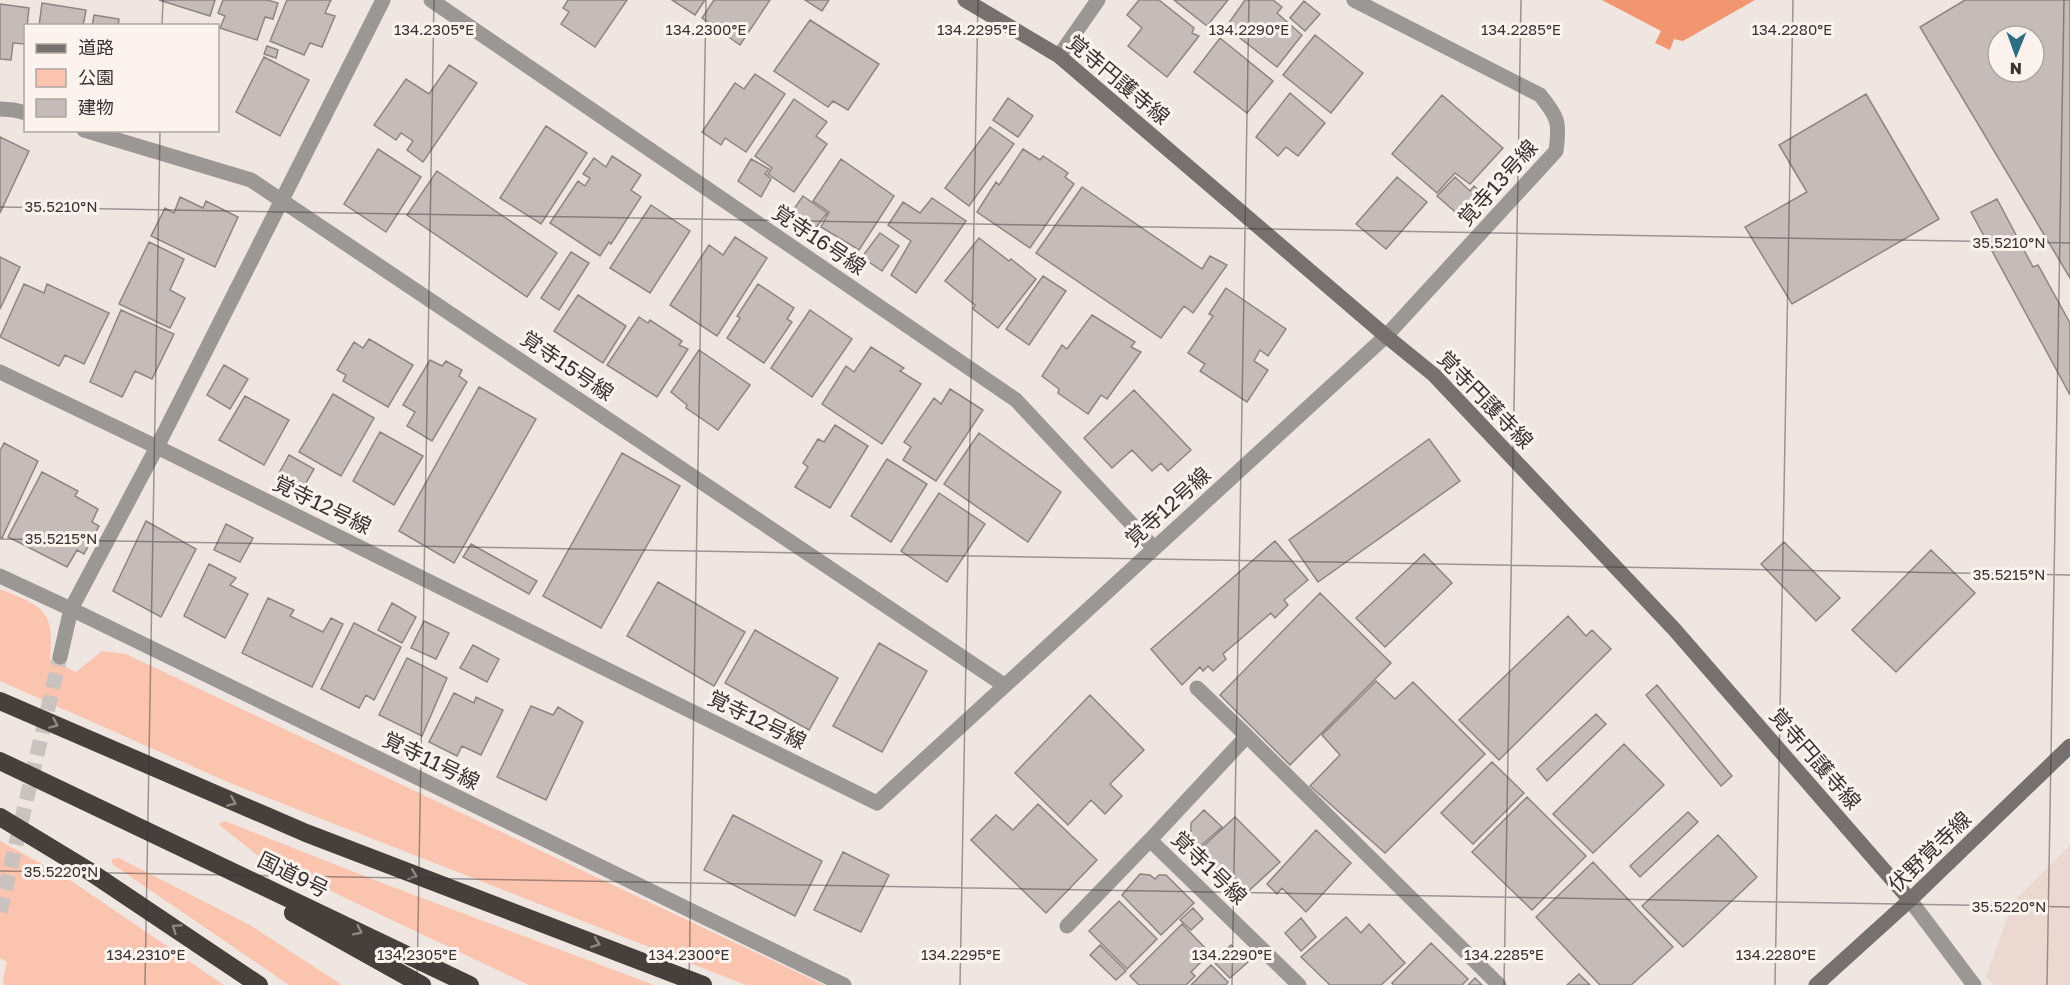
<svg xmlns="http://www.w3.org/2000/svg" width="2070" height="985" viewBox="0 0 2070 985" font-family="'Golos Text','Noto Sans JP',sans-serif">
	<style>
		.built { fill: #ead8d1 }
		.green { fill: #fbc4af }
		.water { fill: #f29672 }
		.building { fill: #c5bbb8; stroke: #8e8582; stroke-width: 1.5; fill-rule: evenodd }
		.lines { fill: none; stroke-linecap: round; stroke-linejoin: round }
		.street-tunnel { stroke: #cac2be; stroke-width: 15; stroke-dasharray: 15 8; stroke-linecap: butt }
		.street { stroke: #9b9795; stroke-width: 15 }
		.secondary { stroke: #76706e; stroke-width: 15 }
		.highway { stroke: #463f3c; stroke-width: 18 }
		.oneway { stroke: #8f8783 }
		.ticks { fill: none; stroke: #383433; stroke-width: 1.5; stroke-opacity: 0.45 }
		.labels { text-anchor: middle; stroke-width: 6; stroke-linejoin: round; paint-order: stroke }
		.street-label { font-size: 21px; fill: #383433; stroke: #fcf2ee }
		.ticks-label { font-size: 15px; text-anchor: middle; fill: #383433; stroke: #fcf2ee; stroke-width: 6; stroke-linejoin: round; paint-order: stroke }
	</style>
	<rect width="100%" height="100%" fill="#efe5e1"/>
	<path class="built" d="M 2070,845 L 2070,985 L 1994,985 L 1986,977 L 2013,902 Z"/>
	<path class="green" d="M 0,589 C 43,607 55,609 50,659 L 76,672 L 102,651 L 126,654 L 824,985 L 746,985 L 230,783 L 0,681 Z
		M 225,821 L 390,886 L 654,985 L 529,985 L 261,858 L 218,824 Z
		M 0,841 L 64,876 L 224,985 L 4,985 L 3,979 L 7,962 L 0,958 Z
		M 119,858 L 250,925 L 342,985 L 289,985 L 112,864 L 112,859 Z"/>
	<path class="water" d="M 1602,0 L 1755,0 L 1683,41 L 1674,39 L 1670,50 L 1655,43 L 1661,31 Z"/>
	<path class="building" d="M 159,0 L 215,0 L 210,16 Z
		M 223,0 L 267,0 L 278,3 L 273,19 L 265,17 L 257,40 L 220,28 L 225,16 L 218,13 Z
		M 287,0 L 331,0 L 325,13 L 335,16 L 322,47 L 310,43 L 304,55 L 270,41 Z
		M 568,0 L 627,0 L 595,47 L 561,24 L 569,12 L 563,8 Z
		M 672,0 L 705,0 L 695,15 Z
		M 714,0 L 770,0 L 740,45 L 702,18 Z
		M 805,0 L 829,0 L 822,11 Z
		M 1139,0 L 1159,0 L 1194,28 L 1192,33 L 1199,36 L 1167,77 L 1128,46 L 1142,28 L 1127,15 Z
		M 1174,0 L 1228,0 L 1207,26 Z
		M 1245,0 L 1273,0 L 1282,7 L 1277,13 L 1302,35 L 1277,67 L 1226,27 Z
		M 1965,0 L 2070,0 L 2070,278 L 1920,27 ZM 1998,36 L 2034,36 L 2034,72 L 1998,72 Z
		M 1304,1 L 1320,14 L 1305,31 L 1290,18 Z
		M 42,3 L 86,10 L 83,26 L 39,26 Z
		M 0,4 L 29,8 L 27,26 L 26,26 L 25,44 L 13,43 L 11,60 L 0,59 Z
		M 94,15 L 119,19 L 118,26 L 92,26 Z
		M 810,20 L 879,64 L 848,110 L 833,101 L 828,107 L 774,71 Z
		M 1315,35 L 1363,73 L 1331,113 L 1283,75 Z
		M 1220,38 L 1273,81 L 1247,113 L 1194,72 Z
		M 267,46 L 278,50 L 276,58 L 264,54 Z
		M 264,57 L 309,80 L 280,136 L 236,112 Z
		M 449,65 L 477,83 L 423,162 L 407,150 L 413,141 L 401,133 L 396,140 L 374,125 L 406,79 L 429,94 Z
		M 755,74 L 785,94 L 746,152 L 725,138 L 721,145 L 702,132 L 735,83 L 744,89 Z
		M 1290,93 L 1325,123 L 1298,156 L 1286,147 L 1278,156 L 1256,137 Z
		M 1866,94 L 1939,219 L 1792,304 L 1745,227 L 1807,192 L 1779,145 Z
		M 1442,95 L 1503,148 L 1470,184 L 1455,173 L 1437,193 L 1392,154 Z
		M 1008,98 L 1033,116 L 1018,137 L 993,120 Z
		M 794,99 L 827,122 L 816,136 L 827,144 L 794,192 L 768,174 L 772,168 L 755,156 Z
		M 546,126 L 587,153 L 541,224 L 500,198 Z
		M 990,127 L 1014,144 L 969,206 L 945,188 Z
		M 0,137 L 29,151 L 0,213 Z
		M 378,149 L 421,177 L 386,232 L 344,204 Z
		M 1023,149 L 1040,160 L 1043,156 L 1068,173 L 1065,177 L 1074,184 L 1030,248 L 977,212 L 996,182 L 999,185 Z
		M 612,156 L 641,175 L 631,190 L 641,197 L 611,244 L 609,242 L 600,256 L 550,223 L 578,181 L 585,186 L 590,178 L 583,174 L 594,158 L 606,167 Z
		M 751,159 L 769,169 L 765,174 L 771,179 L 761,197 L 738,181 Z
		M 841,159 L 894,196 L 859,250 L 821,227 L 829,212 L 813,201 Z
		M 437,171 L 557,253 L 527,297 L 407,215 Z
		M 1397,177 L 1427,202 L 1386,249 L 1356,224 Z
		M 1455,177 L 1470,191 L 1474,186 L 1483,194 L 1461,217 L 1437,196 Z
		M 1082,187 L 1202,269 L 1210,256 L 1227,265 L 1193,313 L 1184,306 L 1161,338 L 1036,253 Z
		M 803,196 L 827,213 L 812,233 L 789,216 Z
		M 180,197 L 203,208 L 206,201 L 238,217 L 215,267 L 151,236 L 165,208 L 174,213 Z
		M 932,198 L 966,221 L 916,293 L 891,275 L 911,241 L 888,225 L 903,202 L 920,213 Z
		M 1997,199 L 2033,267 L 2038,265 L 2070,323 L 2070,395 L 1971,212 Z
		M 651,205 L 690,231 L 650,293 L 610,268 Z
		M 880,233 L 899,246 L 882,271 L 862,257 Z
		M 735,237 L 767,258 L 717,336 L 670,305 L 709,245 L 723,255 Z
		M 979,238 L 1009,261 L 1011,259 L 1036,279 L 998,328 L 973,309 L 975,305 L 945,281 Z
		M 149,242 L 184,259 L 170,290 L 185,298 L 170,328 L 119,304 Z
		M 571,252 L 589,263 L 559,310 L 541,298 Z
		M 0,257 L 20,267 L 0,309 Z
		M 1043,276 L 1066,291 L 1029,345 L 1006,329 Z
		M 24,284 L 44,293 L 47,284 L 109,313 L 84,364 L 65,355 L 59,366 L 0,337 Z
		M 758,284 L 794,308 L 787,319 L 792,322 L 764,363 L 727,338 L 740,318 L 737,316 Z
		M 1226,288 L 1286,329 L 1268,356 L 1260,350 L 1254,361 L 1268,370 L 1247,402 L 1200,371 L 1205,364 L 1188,353 L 1213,316 L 1209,314 Z
		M 578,295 L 626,326 L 603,363 L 554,331 Z
		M 121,310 L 174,334 L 152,379 L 135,371 L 122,397 L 90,382 Z
		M 810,310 L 852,339 L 812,397 L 771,368 Z
		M 1092,315 L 1135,342 L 1131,347 L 1141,352 L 1107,399 L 1101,395 L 1088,414 L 1058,393 L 1059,389 L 1042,376 L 1062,345 L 1067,349 Z
		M 639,317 L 648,323 L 650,320 L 682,341 L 679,345 L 688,349 L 657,397 L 607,365 Z
		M 369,339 L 413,365 L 388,407 L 343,381 L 346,375 L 337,370 L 354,342 L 363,348 Z
		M 871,347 L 904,368 L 900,371 L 921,384 L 882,444 L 822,404 L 846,366 L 854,372 Z
		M 699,350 L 750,385 L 718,430 L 686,408 L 687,405 L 671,392 Z
		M 430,360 L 442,366 L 446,361 L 462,370 L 459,376 L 467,382 L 432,441 L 407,426 L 415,412 L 403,405 Z
		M 224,365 L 248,379 L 230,409 L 207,395 Z
		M 479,387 L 536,419 L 454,563 L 399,531 Z
		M 950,389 L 983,410 L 936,481 L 903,460 L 911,447 L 904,442 L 934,398 L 941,404 Z
		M 1134,390 L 1191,450 L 1168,471 L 1161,463 L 1152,471 L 1132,450 L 1112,468 L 1084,438 Z
		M 333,394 L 374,418 L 341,476 L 299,452 Z
		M 245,396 L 289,420 L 264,465 L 219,440 Z
		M 835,425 L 868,446 L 830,508 L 795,487 L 808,467 L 803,463 L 818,439 L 824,442 Z
		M 380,432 L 423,456 L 394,505 L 353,481 Z
		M 979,433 L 1061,492 L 1028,542 L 944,484 Z
		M 1429,439 L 1460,481 L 1318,582 L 1289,540 Z
		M 4,443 L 38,461 L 2,538 L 0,537 L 0,451 Z
		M 622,453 L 680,486 L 601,628 L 543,596 Z
		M 289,455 L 314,469 L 303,488 L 278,475 Z
		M 887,459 L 927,484 L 891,542 L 851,516 Z
		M 42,472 L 78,491 L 75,496 L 98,509 L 92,522 L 99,526 L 84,554 L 77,550 L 67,567 L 8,537 Z
		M 939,493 L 985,524 L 947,582 L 901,551 Z
		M 146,521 L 196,549 L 161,617 L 113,591 Z
		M 226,524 L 253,538 L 240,562 L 214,550 Z
		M 1275,541 L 1308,580 L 1284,600 L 1288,605 L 1275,618 L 1271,613 L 1223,654 L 1226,659 L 1213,671 L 1208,666 L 1203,671 L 1200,667 L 1182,685 L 1151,649 Z
		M 1784,542 L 1840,598 L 1816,621 L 1761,564 Z
		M 471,544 L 537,581 L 529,594 L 463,557 Z
		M 1931,550 L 1975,593 L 1896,672 L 1852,630 Z
		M 1424,554 L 1452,583 L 1385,647 L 1356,618 Z
		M 209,564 L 236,578 L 230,585 L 248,594 L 225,638 L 184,616 Z
		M 658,582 L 745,632 L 714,686 L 627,636 Z
		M 1320,593 L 1391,663 L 1290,765 L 1220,695 Z
		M 268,598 L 294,610 L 290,616 L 323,632 L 331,618 L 343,624 L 312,687 L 242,653 Z
		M 392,603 L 416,617 L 402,643 L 378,630 Z
		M 1568,616 L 1586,636 L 1592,630 L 1611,649 L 1499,760 L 1459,720 Z
		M 424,621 L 449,633 L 436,659 L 411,648 Z
		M 354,623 L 401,647 L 374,700 L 366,695 L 359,708 L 321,689 Z
		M 755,630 L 838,678 L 809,730 L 725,683 Z
		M 879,643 L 927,671 L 882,752 L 833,726 Z
		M 473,645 L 499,659 L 487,682 L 460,668 Z
		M 407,658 L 447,678 L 422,736 L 379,715 Z
		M 1376,681 L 1395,699 L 1413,682 L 1485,754 L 1385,853 L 1310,786 L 1340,755 L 1322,735 Z
		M 1657,685 L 1732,776 L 1721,786 L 1646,695 Z
		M 454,693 L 474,703 L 476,697 L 503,710 L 481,755 L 462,746 L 457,756 L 429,742 Z
		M 1090,695 L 1144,750 L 1110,784 L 1122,796 L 1105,814 L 1091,800 L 1068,825 L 1015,773 Z
		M 531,706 L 553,715 L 558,707 L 583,722 L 546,800 L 497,777 Z
		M 1596,714 L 1606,724 L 1547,781 L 1537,769 Z
		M 1624,744 L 1664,785 L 1593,853 L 1553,814 Z
		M 1492,762 L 1524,793 L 1473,844 L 1441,813 Z
		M 1527,797 L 1586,856 L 1532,910 L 1472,852 Z
		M 1038,804 L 1097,860 L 1046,913 L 971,840 L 996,815 L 1013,830 Z
		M 1204,810 L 1222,827 L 1195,851 L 1191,847 L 1191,823 Z
		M 1688,812 L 1698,822 L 1640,877 L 1630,866 Z
		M 733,815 L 822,861 L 795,916 L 704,870 Z
		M 1235,817 L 1280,862 L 1241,898 L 1196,853 Z
		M 1316,830 L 1351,863 L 1306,912 L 1282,888 L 1277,894 L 1267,884 Z
		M 1718,835 L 1757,877 L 1683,947 L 1642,906 Z
		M 843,852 L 889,875 L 861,932 L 814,910 Z
		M 1593,862 L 1673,947 L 1631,985 L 1600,985 L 1536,917 Z
		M 1140,874 L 1150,875 L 1155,879 L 1159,875 L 1166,875 L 1194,903 L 1161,935 L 1122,895 Z
		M 1119,901 L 1157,939 L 1127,969 L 1089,931 Z
		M 1193,908 L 1203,919 L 1191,930 L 1180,920 Z
		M 1346,917 L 1361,933 L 1369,924 L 1405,963 L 1381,985 L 1330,985 L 1301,957 Z
		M 1301,918 L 1316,937 L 1301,951 L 1285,933 Z
		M 1182,924 L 1210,953 L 1191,972 L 1195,976 L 1186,985 L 1139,985 L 1130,976 Z
		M 1431,943 L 1468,979 L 1462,985 L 1394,985 L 1392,983 Z
		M 1100,945 L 1126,971 L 1116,980 L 1090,955 Z
		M 1231,945 L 1248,962 L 1230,978 L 1213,961 Z
		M 1211,965 L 1228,982 L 1226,985 L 1191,985 Z
		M 1579,974 L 1590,985 L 1567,985 Z
		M 1475,978 L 1482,985 L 1468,985 Z"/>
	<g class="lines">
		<path class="street-tunnel" d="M 0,912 L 60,657"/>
		<path class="street" d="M 431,0 L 1016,400 L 1154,548
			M 1059,56 L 1098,0
			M 0,109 L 14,110 L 26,113
			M 84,130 L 251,180 L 1004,685
			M 0,372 L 157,447 L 877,803 L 1386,336 L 1556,151 C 1560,122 1558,117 1540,95 L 1354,0
			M 0,576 L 71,609 L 844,985
			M 60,657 L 71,609 L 157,447 L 383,0
			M 1197,688 L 1247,736
			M 1150,840 L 1247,736 L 1499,985
			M 1910,900 L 1974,985
			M 1067,926 L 1150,840 L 1299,985"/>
		<path class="secondary" d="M 965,0 L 1059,56 L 1386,336 L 1434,375 L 1674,629 L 1910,900
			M 1816,985 L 1910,900 L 2070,746"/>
		<path class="highway" d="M 0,701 L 306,833 L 703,985
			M 0,761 L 470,985
			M 0,817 L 89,871 L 259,985
			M 293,913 L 422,985"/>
	</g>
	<defs><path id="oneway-chevron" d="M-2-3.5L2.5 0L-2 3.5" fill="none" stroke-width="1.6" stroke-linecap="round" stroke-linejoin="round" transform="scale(1.5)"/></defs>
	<g class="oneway">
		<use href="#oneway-chevron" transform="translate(54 724) rotate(24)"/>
		<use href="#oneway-chevron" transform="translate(232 802) rotate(23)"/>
		<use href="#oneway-chevron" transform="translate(413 875) rotate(21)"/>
		<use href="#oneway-chevron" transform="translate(176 928) rotate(-146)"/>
		<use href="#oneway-chevron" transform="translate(358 931) rotate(26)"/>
		<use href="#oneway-chevron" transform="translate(596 943) rotate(20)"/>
	</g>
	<path class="ticks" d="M 162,26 L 163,0M 0,207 L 2070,243M 0,539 L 2070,575M 0,871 L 2070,907M 145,985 L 160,130M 417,985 L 434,0M 689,985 L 706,0M 960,985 L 978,0M 1232,985 L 1249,0M 1504,985 L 1521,0M 1775,985 L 1793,0M 2047,985 L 2064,0"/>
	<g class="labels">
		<g class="street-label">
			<text transform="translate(1118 80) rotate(40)" y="7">覚寺円護寺線</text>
			<text transform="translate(1498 183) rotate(-48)" y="7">覚寺13号線</text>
			<text transform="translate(819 240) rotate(34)" y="7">覚寺16号線</text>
			<text transform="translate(567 366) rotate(34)" y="7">覚寺15号線</text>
			<text transform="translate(1485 400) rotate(46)" y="7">覚寺円護寺線</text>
			<text transform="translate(322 505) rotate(26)" y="7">覚寺12号線</text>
			<text transform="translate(1168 507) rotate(-42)" y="7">覚寺12号線</text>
			<text transform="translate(757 720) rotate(26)" y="7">覚寺12号線</text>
			<text transform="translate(1815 759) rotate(49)" y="7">覚寺円護寺線</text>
			<text transform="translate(431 761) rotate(26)" y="7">覚寺11号線</text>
			<text transform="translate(1930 852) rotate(-44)" y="7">伏野覚寺線</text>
			<text transform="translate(1209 868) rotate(44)" y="7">覚寺1号線</text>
			<text transform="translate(293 875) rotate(26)" y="7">国道9号</text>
		</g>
	</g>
	<g class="ticks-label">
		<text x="434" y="35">134.2305°E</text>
		<text x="706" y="35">134.2300°E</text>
		<text x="977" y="35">134.2295°E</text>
		<text x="1249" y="35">134.2290°E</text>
		<text x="1521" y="35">134.2285°E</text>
		<text x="1792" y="35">134.2280°E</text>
		<text x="61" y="212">35.5210°N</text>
		<text x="2009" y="248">35.5210°N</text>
		<text x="61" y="544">35.5215°N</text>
		<text x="2009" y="580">35.5215°N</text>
		<text x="61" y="877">35.5220°N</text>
		<text x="2009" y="912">35.5220°N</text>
		<text x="146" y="960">134.2310°E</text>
		<text x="417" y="960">134.2305°E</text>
		<text x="689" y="960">134.2300°E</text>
		<text x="961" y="960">134.2295°E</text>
		<text x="1232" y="960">134.2290°E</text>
		<text x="1504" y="960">134.2285°E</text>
		<text x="1776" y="960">134.2280°E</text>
	</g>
	<rect x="24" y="24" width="195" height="108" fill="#fcf2ee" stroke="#aea6a3" stroke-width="1.5"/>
	<rect x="36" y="44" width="30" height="9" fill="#76706e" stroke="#aea6a3" stroke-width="1.5"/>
	<text x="78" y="54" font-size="18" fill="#383433">道路</text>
	<rect x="36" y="69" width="30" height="18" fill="#fbc4af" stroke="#aea6a3" stroke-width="1.5"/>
	<text x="78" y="84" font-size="18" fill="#383433">公園</text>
	<rect x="36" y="99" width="30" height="18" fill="#c5bbb8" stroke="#aea6a3" stroke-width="1.5"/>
	<text x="78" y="114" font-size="18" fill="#383433">建物</text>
	<g transform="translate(2016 54) rotate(181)"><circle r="28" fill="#fcf2ee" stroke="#aea6a3" stroke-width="1.5"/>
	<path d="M0-4.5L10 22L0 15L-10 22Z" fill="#2d6d81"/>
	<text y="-9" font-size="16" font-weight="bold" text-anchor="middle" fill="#383433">N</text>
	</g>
</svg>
